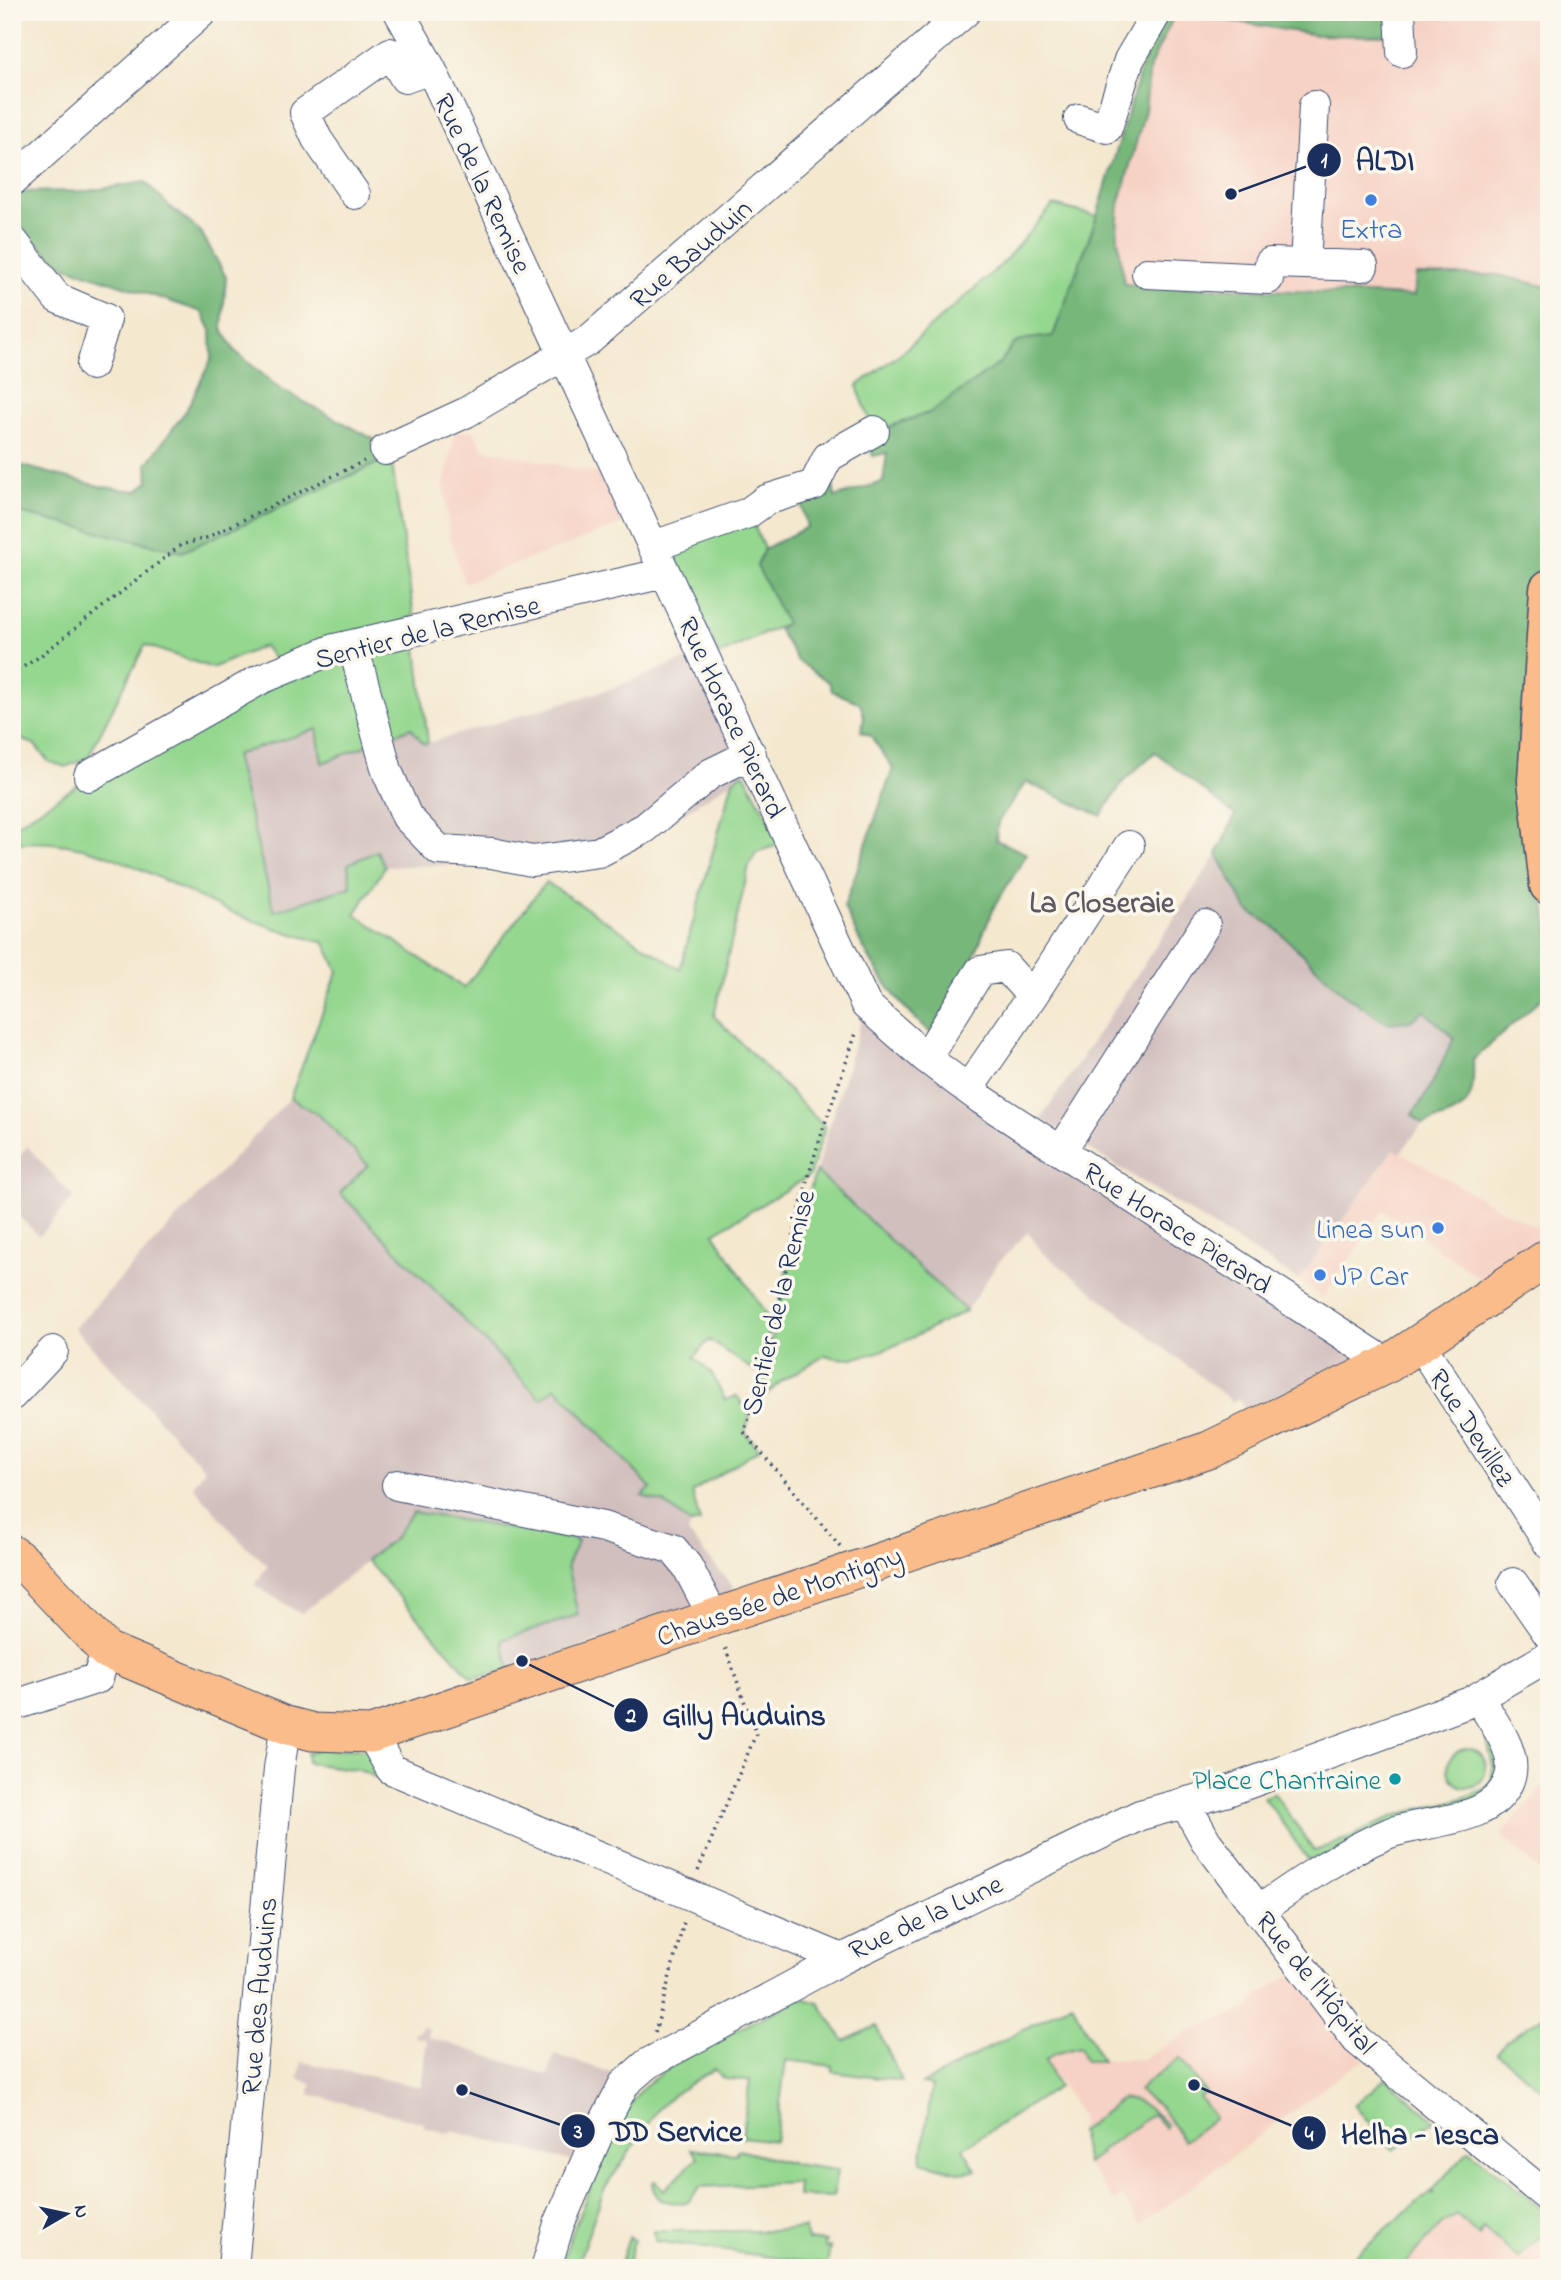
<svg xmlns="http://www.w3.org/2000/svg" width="1561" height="2280" viewBox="0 0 1561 2280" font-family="'Indie Flower',sans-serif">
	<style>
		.built { fill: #f6d2c4 }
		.industrial { fill: #d1bfbe }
		.green { fill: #94d78f; stroke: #588376; stroke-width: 2 }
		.forest { fill: #77b87a; stroke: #49746c; stroke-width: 2 }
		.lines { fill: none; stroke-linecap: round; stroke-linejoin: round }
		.minor-casing { stroke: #3c4b6f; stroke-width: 32 }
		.major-casing { stroke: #3c4b6f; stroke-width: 39 }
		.highway-casing { stroke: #3c4b6f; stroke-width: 41 }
		.path { stroke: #3c4b6f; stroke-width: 3.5; stroke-dasharray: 2 5; stroke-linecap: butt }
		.minor { stroke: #fff; stroke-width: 30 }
		.major { stroke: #f9bc8a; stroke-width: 37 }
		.highway { stroke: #f9bc8a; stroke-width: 38 }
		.shop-dot { fill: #3f7fe0; stroke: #fbf7ec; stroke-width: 2.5 }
		.culture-dot { fill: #0f9aa8; stroke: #fbf7ec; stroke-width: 2.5 }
		.labels { text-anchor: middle; stroke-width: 7; stroke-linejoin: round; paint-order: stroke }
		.street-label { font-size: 28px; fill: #1b2f5e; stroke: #fbf7ec }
		.shop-label { font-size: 28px; fill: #366cbe; stroke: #fbf7ec }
		.culture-label { font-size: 28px; fill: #0d838f; stroke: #fbf7ec; text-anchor: end }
		.neighbourhood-label { font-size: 30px; font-weight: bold; fill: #5e5863; stroke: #fbf7ec }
		.leader { fill: none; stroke: #1b2f5e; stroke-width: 2.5 }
		.callout-dot { fill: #1b2f5e; stroke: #fbf7ec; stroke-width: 2.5 }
		.mark-label { font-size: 21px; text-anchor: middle; font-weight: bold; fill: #fff }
		.callout-label { font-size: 30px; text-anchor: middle; font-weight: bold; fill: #1b2f5e; stroke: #fbf7ec; stroke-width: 7; stroke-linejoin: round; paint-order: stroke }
	</style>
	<rect width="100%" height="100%" fill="#fbf7ec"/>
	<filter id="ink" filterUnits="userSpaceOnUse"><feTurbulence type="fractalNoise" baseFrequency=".0143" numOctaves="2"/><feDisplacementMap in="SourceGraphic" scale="14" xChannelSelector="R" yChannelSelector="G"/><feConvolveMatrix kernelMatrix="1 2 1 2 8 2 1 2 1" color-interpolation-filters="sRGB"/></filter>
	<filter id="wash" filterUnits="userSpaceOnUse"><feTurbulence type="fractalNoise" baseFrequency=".00686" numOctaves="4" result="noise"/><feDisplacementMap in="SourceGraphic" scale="28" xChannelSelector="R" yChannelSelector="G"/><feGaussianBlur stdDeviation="1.57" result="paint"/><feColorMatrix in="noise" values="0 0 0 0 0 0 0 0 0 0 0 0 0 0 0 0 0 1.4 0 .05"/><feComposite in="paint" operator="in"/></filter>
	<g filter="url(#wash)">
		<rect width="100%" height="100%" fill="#f4e8cf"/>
		<path class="built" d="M 1176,12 L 1316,35 L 1390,36 L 1388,12 L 1549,12 L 1549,287 L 1499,275 L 1416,275 L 1414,296 L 1124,284 L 1117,231 L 1119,205 L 1145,110 L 1150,66 Z
			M 473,430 L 484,449 L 606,475 L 628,522 L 464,583 L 449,533 L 444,485 L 455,432 Z
			M 1395,1149 L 1509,1214 L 1544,1230 L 1539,1246 L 1483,1283 L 1474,1274 L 1383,1210 L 1323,1298 L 1299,1280 Z
			M 1545,1784 L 1549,1787 L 1549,1880 L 1501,1835 Z
			M 1294,1973 L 1365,2061 L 1354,2065 L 1141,2225 L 1122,2197 L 1115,2202 L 1087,2164 L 1080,2134 L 1082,2117 L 1045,2061 L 1053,2054 L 1079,2047 L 1086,2061 L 1143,2059 L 1189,2032 L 1249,2008 L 1260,1994 Z
			M 1457,2215 L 1479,2237 L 1483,2228 L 1518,2258 L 1527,2254 L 1549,2230 L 1549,2268 L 1400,2268 L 1442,2224 Z"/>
		<path class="industrial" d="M 694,656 L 744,773 L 615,859 L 385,867 L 376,851 L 351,887 L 274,911 L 235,755 L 317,729 L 323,762 L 411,727 L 424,744 L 610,689 Z
			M 1217,854 L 1247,910 L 1410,1021 L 1424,1011 L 1454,1039 L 1428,1092 L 1412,1115 L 1423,1124 L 1400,1153 L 1394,1149 L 1299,1280 L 1041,1119 Z
			M 866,1005 L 1359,1360 L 1249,1417 L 1239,1398 L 1233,1402 L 1042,1252 L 1028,1232 L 998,1263 L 966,1311 L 816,1171 Z
			M 290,1098 L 320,1116 L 369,1165 L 340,1193 L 541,1399 L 555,1387 L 651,1488 L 643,1496 L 664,1503 L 691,1524 L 688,1533 L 740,1595 L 510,1670 L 501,1641 L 578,1615 L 567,1565 L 413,1512 L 393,1540 L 301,1614 L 254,1585 L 268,1565 L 243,1544 L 193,1486 L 205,1469 L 74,1328 Z
			M 27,1146 L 74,1198 L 39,1236 L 12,1210 L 12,1167 Z
			M 422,2026 L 429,2028 L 429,2037 L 548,2075 L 554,2054 L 621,2076 L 571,2161 L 452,2131 L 450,2134 L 424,2127 L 424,2123 L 309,2094 L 312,2083 L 298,2079 L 302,2062 L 421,2087 L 427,2040 L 414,2037 L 416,2031 L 420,2031 Z"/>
		<path class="green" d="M 1053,205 L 1097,216 L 1053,336 L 1027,339 L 1014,344 L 1001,362 L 931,412 L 885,428 L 876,437 L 857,386 L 901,353 L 1000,266 Z
			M 391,457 L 414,617 L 279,666 L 264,646 L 212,668 L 145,645 L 88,757 L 66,767 L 49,762 L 34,744 L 12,736 L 12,511 L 182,552 Z
			M 751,518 L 764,549 L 757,566 L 787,623 L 719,655 L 672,552 Z
			M 416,640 L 428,743 L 424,744 L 411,728 L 322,763 L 317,729 L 235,755 L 274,911 L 351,887 L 348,864 L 377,851 L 385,867 L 355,914 L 464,988 L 546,882 L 680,969 L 733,780 L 744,773 L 782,844 L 756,852 L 749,866 L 714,1016 L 825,1127 L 809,1176 L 714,1233 L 772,1324 L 756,1372 L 709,1340 L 694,1357 L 712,1374 L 725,1400 L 737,1396 L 750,1416 L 745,1432 L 759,1449 L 692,1492 L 700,1522 L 691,1524 L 664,1503 L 642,1496 L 651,1488 L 556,1387 L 541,1399 L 340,1193 L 368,1165 L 320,1116 L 290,1098 L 338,971 L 325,943 C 284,932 242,919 204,900 C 142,870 83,834 12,844 L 12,827 L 78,785 L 259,685 Z
			M 816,1171 L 966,1311 C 930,1327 863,1371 826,1355 L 783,1380 L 753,1407 L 767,1362 L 790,1253 Z
			M 413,1512 L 578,1540 L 567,1565 L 578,1615 L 502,1640 L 510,1670 L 472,1678 L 366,1560 L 393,1540 Z
			M 1487,1739 L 1495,1742 L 1498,1790 L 1309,1861 L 1264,1797 L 1274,1793 L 1314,1851 C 1341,1843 1365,1829 1390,1818 C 1423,1805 1461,1804 1490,1785 L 1493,1767 Z
			M 321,1749 L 370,1749 L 378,1778 L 359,1770 L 308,1763 L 307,1753 Z
			M1448 1768a19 19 0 1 1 38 0a19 19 0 1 1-38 0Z
			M 802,1998 L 819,2003 L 844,2041 L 876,2026 L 902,2081 L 833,2072 L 833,2066 L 786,2060 L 775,2141 L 742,2137 L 750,2080 L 724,2079 L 714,2069 L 674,2094 L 658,2109 L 604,2190 L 576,2268 L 561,2268 C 568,2236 623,2101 647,2084 C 693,2048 750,2024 802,1998 Z
			M 1072,2003 L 1102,2061 L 1085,2061 L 1080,2047 L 1054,2054 L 1045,2061 L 1058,2087 L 963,2148 L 976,2170 L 958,2172 L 921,2162 L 932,2086 L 922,2084 Z
			M 1549,2013 L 1549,2096 L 1497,2053 L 1506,2041 Z
			M 1180,2058 L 1205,2092 L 1199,2097 L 1215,2118 L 1184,2141 L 1162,2109 L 1139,2091 L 1146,2083 Z
			M 1386,2078 L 1435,2121 L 1393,2150 L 1354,2105 Z
			M 1122,2098 C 1140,2099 1155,2112 1167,2125 L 1165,2128 L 1153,2114 L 1099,2152 L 1100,2154 L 1087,2164 L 1080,2132 Z
			M 691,2149 L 736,2154 L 738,2150 L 793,2164 L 837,2170 L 833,2197 L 797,2196 L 798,2183 L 700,2187 L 688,2202 C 673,2204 655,2203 652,2184 L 655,2181 L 664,2190 L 698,2157 Z
			M 1469,2150 L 1549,2215 L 1549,2230 L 1518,2258 L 1483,2228 L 1479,2237 L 1457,2215 L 1442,2224 L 1401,2268 L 1340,2268 L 1431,2191 L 1433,2195 L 1433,2189 Z
			M 804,2228 L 807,2240 L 826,2242 L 825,2248 L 830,2248 L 827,2265 L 655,2241 L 654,2231 L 772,2231 Z
			M 629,2237 L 634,2240 L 627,2268 L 619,2268 Z"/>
		<path class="forest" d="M 1168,12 L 1176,12 L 1150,66 L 1145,110 L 1119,205 L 1117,231 L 1124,284 L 1414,296 L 1416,275 L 1499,275 L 1549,287 L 1549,569 L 1537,678 L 1534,812 L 1549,935 L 1549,999 L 1542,998 L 1473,1060 C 1475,1108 1467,1111 1423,1124 L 1412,1115 L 1428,1092 L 1454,1038 L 1424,1011 L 1410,1021 L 1387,1023 L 1345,995 L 1274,927 L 1247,910 L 1217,854 L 1235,815 L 1155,752 L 1122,783 L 1101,816 L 1026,782 L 998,822 L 996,840 L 1027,854 L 994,907 L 965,978 L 931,1033 C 891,1000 864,954 844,907 L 893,768 L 870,735 L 861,732 L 864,717 L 860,703 L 832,691 L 830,683 L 798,661 L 778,629 L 786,623 L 757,566 L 764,549 L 807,527 L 800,499 L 832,479 L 835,497 L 883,482 L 887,453 L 873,456 L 869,445 L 885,428 L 931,412 L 1001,362 L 1014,344 L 1027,339 L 1053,336 L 1097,216 L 1142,65 Z
			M 1178,12 L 1388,12 L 1390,36 L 1316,35 Z
			M 145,182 L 169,206 L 201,232 L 226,277 L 222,329 L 235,351 L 280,389 L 383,444 L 391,457 L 182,552 L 12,511 L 12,463 L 103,487 L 137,491 L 148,482 L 147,464 L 187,409 L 212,358 L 211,330 L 202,312 L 64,266 L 12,224 L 12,192 L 87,191 Z"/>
	</g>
	<g filter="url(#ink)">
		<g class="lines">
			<defs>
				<path id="minor" d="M 399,12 L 431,69 L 866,1005 L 926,1058 L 981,1099 L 1388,1364
					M 1400,12 L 1402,52
					M 1314,106 L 1305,264 L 1363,266
					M 1079,119 L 1107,128 L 1129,60 L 1157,12
					M 12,181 L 202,12
					M 355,194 L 317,139 L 305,113 L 390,53 L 405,78 L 431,69
					M 12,240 L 57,298 L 106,319 L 92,365
					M 1147,273 L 1268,279 L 1270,263 L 1305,264
					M 385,450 L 465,413 L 589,340 L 965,12
					M 654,546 L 748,513 L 766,500 L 814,485 L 828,457 L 874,431
					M 353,645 L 387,771 L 407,817 L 439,850 L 492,853 L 532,861 L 599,852 L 645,828 L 710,774 L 751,754
					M 89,776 L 261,679 L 334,649 L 665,573
					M 926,1058 L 980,971 L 1006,967 L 1032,996 L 1129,846
					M 968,1089 L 1032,996
					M 1061,1151 L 1205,925
					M 1420,1344 L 1549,1544
					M 12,1395 L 53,1351
					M 397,1485 L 603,1527 L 673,1549 L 687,1566 L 713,1616
					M 1513,1583 L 1549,1635
					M 12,1706 L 98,1678 L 106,1650
					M 371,1734 L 391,1769 L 842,1959 L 1140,1815 L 1228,1791 L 1470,1702 L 1549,1656
					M 1185,1803 L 1206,1841 L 1357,2040 L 1549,2198
					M 1258,1911 C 1299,1883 1341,1853 1387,1834 C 1424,1819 1492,1825 1509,1780 C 1520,1753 1491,1720 1479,1698
					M 233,2268 L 279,1768 L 286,1725
					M 546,2268 L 559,2224 L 599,2132 L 624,2084 L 647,2064 L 842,1959"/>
				<path id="major" d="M 12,1554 L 27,1566 L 106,1650 L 286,1725 L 313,1732 L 371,1734 L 1209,1450 L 1388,1364 L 1549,1257"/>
				<path id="highway" d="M 1549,589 L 1537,781 L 1549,885"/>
			</defs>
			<use href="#minor" class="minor-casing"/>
			<use href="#major" class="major-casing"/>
			<use href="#highway" class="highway-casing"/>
			<path class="path" d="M 12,674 L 39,657 L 181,545 L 206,538 L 364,461
				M 840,1546 L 744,1432 C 772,1349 785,1262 808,1178 C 822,1128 841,1079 857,1030
				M 698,1871 L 756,1734 L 724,1644
				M 655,2033 L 685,1918"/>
			<use href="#minor" class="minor"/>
			<use href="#major" class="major"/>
			<use href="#highway" class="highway"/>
		</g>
	</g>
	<g class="shop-dot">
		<circle cx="1371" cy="200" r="7"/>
		<circle cx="1438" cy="1228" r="7"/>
		<circle cx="1320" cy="1275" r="7"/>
	</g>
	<circle class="culture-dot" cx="1395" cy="1779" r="7"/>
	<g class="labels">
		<g class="street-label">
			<text transform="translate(484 183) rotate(65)" y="10">Rue de la Remise</text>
			<text transform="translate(690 253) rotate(-41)" y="10">Rue Bauduin</text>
			<text transform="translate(427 631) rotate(-14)" y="10">Sentier de la Remise</text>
			<text transform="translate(733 717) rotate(65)" y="10">Rue Horace Pierard</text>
			<text transform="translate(1178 1227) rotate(33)" y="10">Rue Horace Pierard</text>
			<text transform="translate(777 1302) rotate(-76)" y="10">Sentier de la Remise</text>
			<text transform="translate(1473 1427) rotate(57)" y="10">Rue Devillez</text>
			<text transform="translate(779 1595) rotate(-19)" y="10">Chaussée de Montigny</text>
			<text transform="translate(925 1916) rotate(-25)" y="10">Rue de la Lune</text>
			<text transform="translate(1317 1982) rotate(51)" y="10">Rue de l'Hôpital</text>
			<text transform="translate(258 1996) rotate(-85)" y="10">Rue des Auduins</text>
		</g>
		<g class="shop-label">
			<text x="1371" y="238">Extra</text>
			<text x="1424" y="1238" text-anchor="end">Linea sun</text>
			<text x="1334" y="1285" text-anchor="start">JP Car</text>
		</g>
		<g class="culture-label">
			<text x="1381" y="1789">Place Chantraine</text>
		</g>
		<g class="neighbourhood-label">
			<text x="1102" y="912">La Closeraie</text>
		</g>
	</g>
	<path class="leader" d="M1231 194L1324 160M522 1661L631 1715M462 2090L578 2131M1194 2085L1309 2133"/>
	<g class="callout-dot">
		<circle cx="1231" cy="194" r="7"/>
		<circle cx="522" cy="1661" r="7"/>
		<circle cx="462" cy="2090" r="7"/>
		<circle cx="1194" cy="2085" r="7"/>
		<circle cx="1324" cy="160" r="18"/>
		<circle cx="631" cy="1715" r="18"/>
		<circle cx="578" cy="2131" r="18"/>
		<circle cx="1309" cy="2133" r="18"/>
	</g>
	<g class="mark-label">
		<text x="1324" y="167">1</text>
		<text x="631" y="1722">2</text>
		<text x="578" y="2138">3</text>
		<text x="1309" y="2141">4</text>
	</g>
	<g class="callout-label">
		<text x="1385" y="170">ALDI</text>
		<text x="744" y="1725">Gilly Auduins</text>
		<text x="676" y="2141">DD Service</text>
		<text x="1420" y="2144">Helha - Iesca</text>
	</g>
	<rect width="1561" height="2280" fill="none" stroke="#fbf7ec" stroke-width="42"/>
	<g transform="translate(66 2214) rotate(81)" stroke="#fbf7ec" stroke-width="5" paint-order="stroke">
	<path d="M0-5L12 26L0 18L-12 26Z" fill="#1b2f5e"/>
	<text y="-10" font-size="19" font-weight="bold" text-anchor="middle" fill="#1b2f5e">N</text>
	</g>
</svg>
